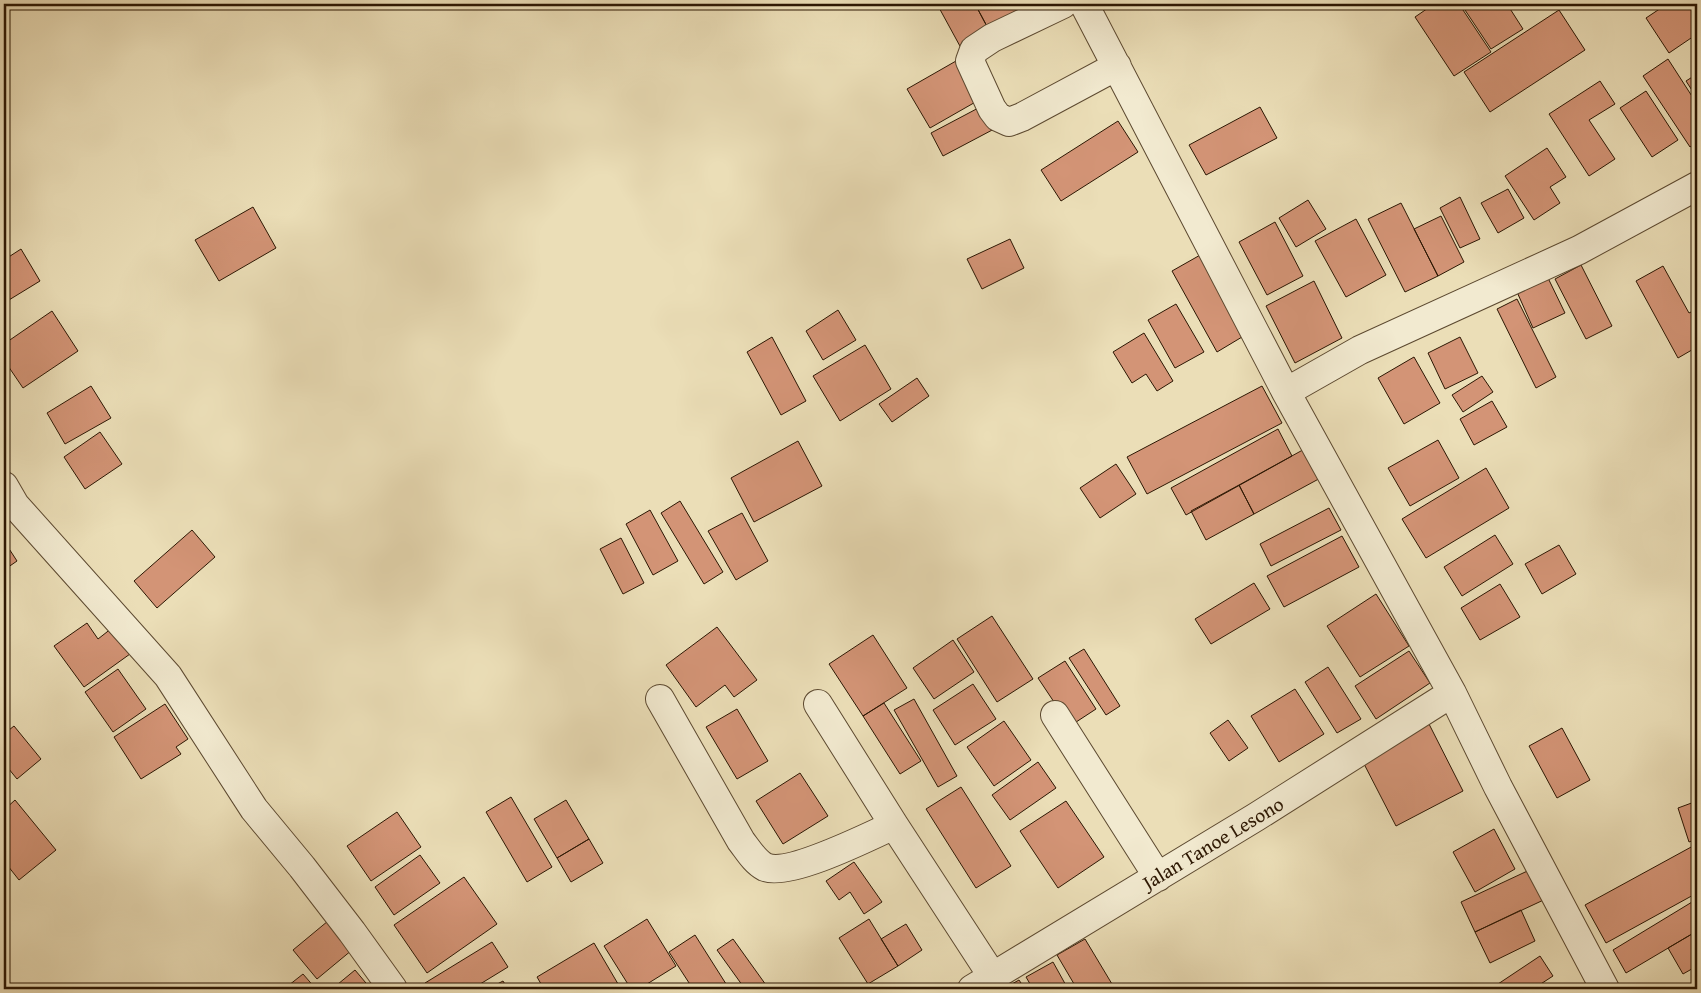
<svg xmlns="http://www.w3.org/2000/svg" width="1701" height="993" viewBox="0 0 1701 993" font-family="'Gentium Book Plus',serif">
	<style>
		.building { fill: #d39476; stroke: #2c1703 }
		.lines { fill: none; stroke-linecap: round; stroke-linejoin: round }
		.minor-casing { stroke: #5c4930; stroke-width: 30 }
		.minor { stroke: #f2ead0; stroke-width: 28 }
		.labels { text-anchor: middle; stroke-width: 4; stroke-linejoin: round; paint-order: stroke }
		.street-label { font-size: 20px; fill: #2c1703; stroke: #f2ead0 }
	</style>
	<rect width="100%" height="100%" fill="#ebdeb7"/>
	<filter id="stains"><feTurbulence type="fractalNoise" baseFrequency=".004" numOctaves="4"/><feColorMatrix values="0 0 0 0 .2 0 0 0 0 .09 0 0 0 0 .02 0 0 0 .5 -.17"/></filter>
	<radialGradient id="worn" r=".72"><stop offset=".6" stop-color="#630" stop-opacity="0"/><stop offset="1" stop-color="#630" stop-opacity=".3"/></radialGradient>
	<path class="building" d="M 937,4 L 975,4 L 990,32 L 961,48 Z
		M 975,4 L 1033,4 L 990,32 Z
		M 1434,4 L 1459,4 L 1491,52 L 1454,76 L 1415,17 Z
		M 1461,4 L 1507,4 L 1523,29 L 1491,49 Z
		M 1667,4 L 1697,4 L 1697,34 L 1669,53 L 1646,18 Z
		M 1559,10 L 1585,50 L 1490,112 L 1464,72 Z
		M 963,57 L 986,96 L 930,128 L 907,89 Z
		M 1668,59 L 1697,104 L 1697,142 L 1690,147 L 1643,76 Z
		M 1697,74 L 1697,98 L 1686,81 Z
		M 1600,81 L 1615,104 L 1589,120 L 1615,159 L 1589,176 L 1549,114 Z
		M 1646,91 L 1678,140 L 1652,157 L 1620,108 Z
		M 984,105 L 996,128 L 943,156 L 931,133 Z
		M 1260,107 L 1277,138 L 1206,175 L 1189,145 Z
		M 1118,121 L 1138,152 L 1061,201 L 1041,170 Z
		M 1547,148 L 1566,177 L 1550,187 L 1560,203 L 1534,220 L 1505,176 Z
		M 1508,189 L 1524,218 L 1498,233 L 1481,203 Z
		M 1460,197 L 1480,239 L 1460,248 L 1440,208 Z
		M 1308,200 L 1326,229 L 1296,247 L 1279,218 Z
		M 1401,203 L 1438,276 L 1405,292 L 1368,219 Z
		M 253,207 L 276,248 L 219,281 L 195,240 Z
		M 1441,216 L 1464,262 L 1438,276 L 1414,229 Z
		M 1356,219 L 1386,275 L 1346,297 L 1315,241 Z
		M 1275,222 L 1303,276 L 1267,295 L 1239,242 Z
		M 1010,239 L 1024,268 L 982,289 L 967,259 Z
		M 21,249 L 40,281 L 4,303 L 4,260 Z
		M 1202,254 L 1247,334 L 1217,352 L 1172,271 Z
		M 1581,265 L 1612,326 L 1586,339 L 1555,279 Z
		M 1663,266 L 1689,313 L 1697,309 L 1697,347 L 1678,358 L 1636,281 Z
		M 1548,278 L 1565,313 L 1533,328 L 1517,292 Z
		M 1314,281 L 1342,338 L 1295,363 L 1266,306 Z
		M 1517,299 L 1556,377 L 1536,388 L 1497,309 Z
		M 1176,304 L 1204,352 L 1175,368 L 1148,320 Z
		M 838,310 L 856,340 L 823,360 L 806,331 Z
		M 52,311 L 78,351 L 23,388 L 4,360 L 4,344 Z
		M 1144,333 L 1173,381 L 1157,391 L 1146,374 L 1132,383 L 1113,352 Z
		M 772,337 L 806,401 L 781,415 L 747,352 Z
		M 1460,337 L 1478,373 L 1445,389 L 1428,353 Z
		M 865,345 L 891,389 L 840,421 L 813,376 Z
		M 1414,357 L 1440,403 L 1404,424 L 1378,378 Z
		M 1482,376 L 1493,392 L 1463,412 L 1452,395 Z
		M 917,378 L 929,396 L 892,422 L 879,404 Z
		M 91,386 L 111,418 L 65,444 L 47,413 Z
		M 1262,386 L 1282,423 L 1147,494 L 1127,457 Z
		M 1492,401 L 1507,427 L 1474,445 L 1460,419 Z
		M 1278,429 L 1292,456 L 1186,515 L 1171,488 Z
		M 100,432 L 122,464 L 85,489 L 64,457 Z
		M 1438,440 L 1459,478 L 1410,506 L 1388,468 Z
		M 798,441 L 822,486 L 754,522 L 731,478 Z
		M 1310,446 L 1326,475 L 1254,514 L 1239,485 Z
		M 1116,464 L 1136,494 L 1100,518 L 1080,488 Z
		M 1486,468 L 1509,508 L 1426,558 L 1402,519 Z
		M 1239,485 L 1254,514 L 1206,540 L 1191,511 Z
		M 680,501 L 723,572 L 704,584 L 661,513 Z
		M 1329,508 L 1341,530 L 1271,566 L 1260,544 Z
		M 650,510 L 678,561 L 653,575 L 626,524 Z
		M 742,513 L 768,561 L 736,580 L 708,531 Z
		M 192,530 L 215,557 L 157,608 L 134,581 Z
		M 1495,535 L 1513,564 L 1462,596 L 1444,567 Z
		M 1342,536 L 1359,567 L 1284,607 L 1267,576 Z
		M 621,538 L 644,583 L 623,594 L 600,549 Z
		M 4,541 L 17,561 L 4,570 Z
		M 1559,545 L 1576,574 L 1542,594 L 1525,564 Z
		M 1254,583 L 1270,609 L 1211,644 L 1195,619 Z
		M 1500,584 L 1520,617 L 1480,640 L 1461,608 Z
		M 1376,594 L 1409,646 L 1360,677 L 1327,626 Z
		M 992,616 L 1033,679 L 997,702 L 957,639 Z
		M 87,623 L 98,639 L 112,628 L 130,654 L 84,687 L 54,646 Z
		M 717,627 L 757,680 L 734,697 L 725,685 L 696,707 L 666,665 Z
		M 873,635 L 907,688 L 863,716 L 829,664 Z
		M 953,640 L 974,672 L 934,699 L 913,668 Z
		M 1084,649 L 1120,706 L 1106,715 L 1069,658 Z
		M 1409,651 L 1430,683 L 1376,719 L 1355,686 Z
		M 1065,661 L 1096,709 L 1070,726 L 1038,678 Z
		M 1328,667 L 1361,719 L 1337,733 L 1305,682 Z
		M 118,669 L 146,709 L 113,732 L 85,692 Z
		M 973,684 L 996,719 L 955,745 L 933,710 Z
		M 1295,689 L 1324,734 L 1279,762 L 1251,716 Z
		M 914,699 L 957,776 L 938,787 L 894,710 Z
		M 884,703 L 921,761 L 900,774 L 863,716 Z
		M 165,704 L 188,739 L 176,747 L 181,754 L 141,779 L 114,737 Z
		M 737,709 L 768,761 L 737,779 L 706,727 Z
		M 1228,720 L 1248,748 L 1229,761 L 1210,733 Z
		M 1004,721 L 1031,760 L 994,786 L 967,747 Z
		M 1429,724 L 1463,791 L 1396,826 L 1362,760 Z
		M 14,726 L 41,759 L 17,779 L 4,763 L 4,734 Z
		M 1562,728 L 1590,780 L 1557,798 L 1529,746 Z
		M 1038,762 L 1056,788 L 1010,820 L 992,795 Z
		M 800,773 L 828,816 L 783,844 L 756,801 Z
		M 961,787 L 1011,866 L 976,888 L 926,809 Z
		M 511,797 L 552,867 L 527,882 L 486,812 Z
		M 15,800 L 56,850 L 19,880 L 4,861 L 4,810 Z
		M 566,800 L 589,839 L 557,858 L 534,819 Z
		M 1066,801 L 1104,857 L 1058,888 L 1020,831 Z
		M 1697,801 L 1697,839 L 1689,842 L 1678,808 Z
		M 397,812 L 421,847 L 371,881 L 347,846 Z
		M 1494,829 L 1515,869 L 1475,892 L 1453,852 Z
		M 589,839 L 603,863 L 571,882 L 557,858 Z
		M 1693,846 L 1697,854 L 1697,893 L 1606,943 L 1585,905 Z
		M 420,855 L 440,883 L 394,915 L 375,887 Z
		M 854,862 L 882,902 L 864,914 L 850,892 L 839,900 L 826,881 Z
		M 1536,867 L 1550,897 L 1475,932 L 1461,902 Z
		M 464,877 L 497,924 L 427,973 L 394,925 Z
		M 1697,899 L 1697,931 L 1626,973 L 1613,950 Z
		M 1521,910 L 1535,941 L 1490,963 L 1475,932 Z
		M 647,919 L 676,966 L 639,989 L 631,989 L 604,946 Z
		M 869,919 L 898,966 L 868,984 L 839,938 Z
		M 328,921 L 352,950 L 317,979 L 293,950 Z
		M 906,924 L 922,950 L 898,966 L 881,939 Z
		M 1697,931 L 1697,966 L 1683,974 L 1668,948 Z
		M 695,935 L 728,987 L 725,989 L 693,989 L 669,952 Z
		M 733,939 L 766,985 L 759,989 L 745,989 L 717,950 Z
		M 1085,939 L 1115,989 L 1077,989 L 1057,955 Z
		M 492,942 L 508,967 L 472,989 L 429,989 L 425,983 Z
		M 594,943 L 621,989 L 544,989 L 537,977 Z
		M 1540,956 L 1553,976 L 1533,989 L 1497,989 L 1495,986 Z
		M 1053,962 L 1068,989 L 1033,989 L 1026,977 Z
		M 355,970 L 371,989 L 332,989 Z
		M 303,974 L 316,989 L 284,989 Z
		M 1019,980 L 1025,989 L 1003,989 Z
		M 503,981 L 508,989 L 488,989 Z"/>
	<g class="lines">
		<defs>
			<path id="minor" d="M 1063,4 L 992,38 L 974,50 L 970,61 L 992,109 L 998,117 L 1009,122 L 1022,117 L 1117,66
				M 1084,4 L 1286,392
				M 4,486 L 15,505 L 168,676 L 254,809 L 302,867 L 352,932 L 393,989
				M 660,699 L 741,841 C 748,850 755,862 765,867 C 789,877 870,836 894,825
				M 818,704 L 894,825 L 993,977
				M 1055,715 L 1158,877
				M 972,989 L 1256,817 L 1452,693
				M 1605,989 L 1498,787 L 1452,693 L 1286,392 L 1360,350 L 1579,250 L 1697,186"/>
		</defs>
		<use href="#minor" class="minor-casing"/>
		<use href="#minor" class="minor"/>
	</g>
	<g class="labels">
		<g class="street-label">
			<text transform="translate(1213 843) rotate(-31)" y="7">Jalan Tanoe Lesono</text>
		</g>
	</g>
	<rect width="1701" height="993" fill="none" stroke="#ebdeb7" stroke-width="20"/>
	<rect x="5" y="5" width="1691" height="983" fill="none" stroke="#2c1703" stroke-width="2.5"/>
	<rect x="10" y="10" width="1681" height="973" fill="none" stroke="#2c1703"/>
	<rect width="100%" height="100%" filter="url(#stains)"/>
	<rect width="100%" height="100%" fill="url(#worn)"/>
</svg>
